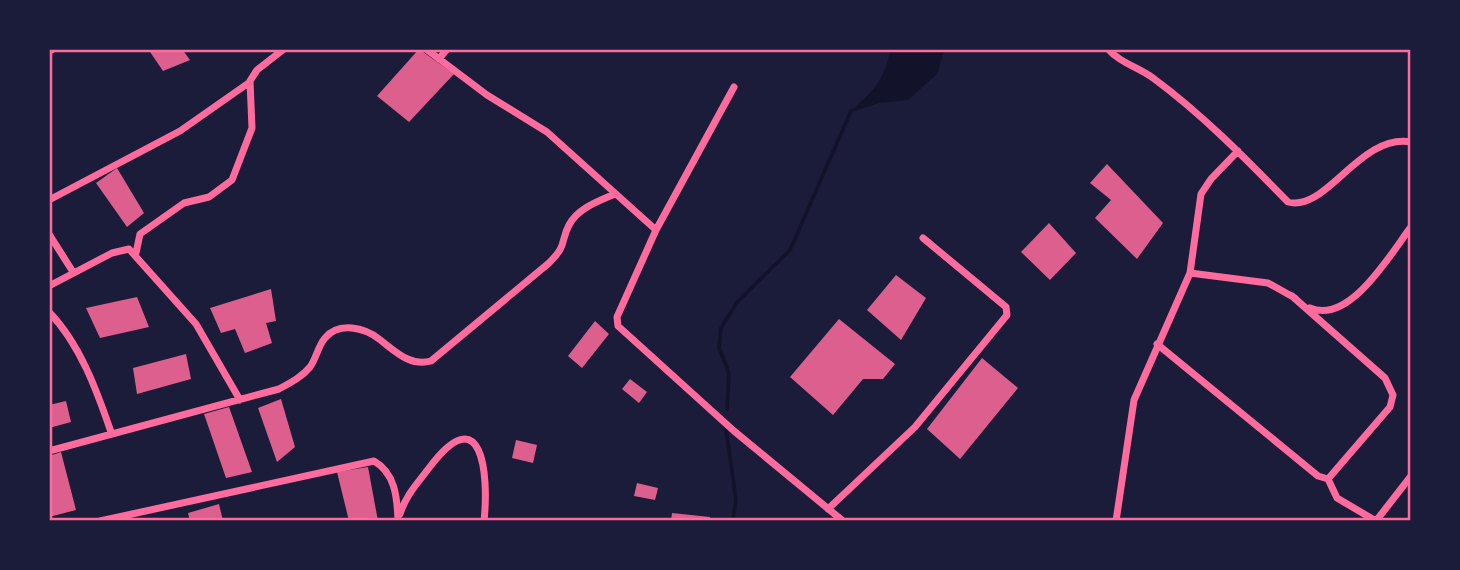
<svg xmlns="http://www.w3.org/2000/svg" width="1460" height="570" viewBox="0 0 1460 570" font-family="'PT Sans',sans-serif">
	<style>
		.water { fill: #12122b }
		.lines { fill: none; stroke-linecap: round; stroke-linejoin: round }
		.stream { stroke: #12122b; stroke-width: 3.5 }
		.building { fill: #dd5f8e }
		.minor { stroke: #ff6b9d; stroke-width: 7 }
		.neatline { fill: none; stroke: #ff6b9d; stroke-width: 2.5 }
	</style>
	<rect width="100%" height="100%" fill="#1b1b3a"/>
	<path class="water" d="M 891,49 L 943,49 L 944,51 L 937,74 L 908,100 L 879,103 L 848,113 C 874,91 883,82 891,49 Z"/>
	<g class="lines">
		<path class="stream" d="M 727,409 L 729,373 L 719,348 L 721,328 L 737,302 L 790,250 L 851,111
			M 726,429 L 736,499 L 733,521"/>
	</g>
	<path class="building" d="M 148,49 L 182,49 L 190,60 L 163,71 Z
		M 419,49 L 454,74 L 409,122 L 377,96 Z
		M 1107,164 L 1163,223 L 1137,259 L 1095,218 L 1111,200 L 1090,183 Z
		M 117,168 L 144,213 L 127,227 L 96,183 Z
		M 1049,223 L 1076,253 L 1050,280 L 1021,252 Z
		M 896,275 L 926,298 L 901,340 L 867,310 Z
		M 271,289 L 276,321 L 266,323 L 272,343 L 245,353 L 235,329 L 221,333 L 210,308 Z
		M 137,297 L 149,327 L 100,338 L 86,308 Z
		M 839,319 L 895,364 L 883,379 L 863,379 L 833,415 L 790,377 Z
		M 595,321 L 609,334 L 582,368 L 568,356 Z
		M 186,354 L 191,379 L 137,394 L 133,368 Z
		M 982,358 L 1018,388 L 960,459 L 927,429 Z
		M 630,379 L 647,392 L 639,403 L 622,389 Z
		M 281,399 L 295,447 L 277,462 L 258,408 Z
		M 66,401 L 71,422 L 49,428 L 49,405 Z
		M 229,407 L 252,472 L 226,478 L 204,414 Z
		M 516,440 L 537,445 L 533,463 L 512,458 Z
		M 61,452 L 76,510 L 49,517 L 49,456 Z
		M 368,467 L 378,521 L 349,521 L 337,472 Z
		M 637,483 L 658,488 L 655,500 L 634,496 Z
		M 219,504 L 223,521 L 190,521 L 188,513 Z
		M 672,513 L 710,517 L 710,521 L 671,521 Z"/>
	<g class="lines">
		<path class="minor" d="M 426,49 L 487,95 L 547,132 L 656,230 L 617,317 L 618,326 L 734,431 L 843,521
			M 1108,49 C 1120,63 1138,67 1153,78 C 1202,114 1246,159 1288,202 C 1326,213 1360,133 1411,142
			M 49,51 L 53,49
			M 439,59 L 447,49
			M 49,200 L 180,131 L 250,82
			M 656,230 L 734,87
			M 49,234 L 73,272
			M 136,253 L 140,234 L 184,203 L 209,197 L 232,180 L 252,128 L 250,81 L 257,70 L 284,49
			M 1190,273 L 1268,283 L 1295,298
			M 49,286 L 112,253 L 129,249 L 196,324 L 240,400
			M 1310,308 C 1350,325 1391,253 1411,227
			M 49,312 C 80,344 97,391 111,432
			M 1157,344 L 1318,476 L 1328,479 L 1390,407 L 1393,395 L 1385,378 L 1292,296
			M 49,451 L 279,389 C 290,383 302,377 310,367 C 316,359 318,346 325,338 C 339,321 365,328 379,339 C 395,351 410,367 431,361 L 549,263 C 568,244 560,242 569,225 C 578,208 599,201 615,194
			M 1328,479 L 1337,498 L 1376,521
			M 828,509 L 915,427 L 1007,315 L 1006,307 L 923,238
			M 400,514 C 406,495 417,484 429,468 C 482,397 489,473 484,521
			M 100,521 L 374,461 C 395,473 397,497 398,519
			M 1116,521 L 1134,400 L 1190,273 L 1201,194 L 1211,179 L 1238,151
			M 1376,521 L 1411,476"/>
	</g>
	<rect width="1460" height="570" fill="none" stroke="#1b1b3a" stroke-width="102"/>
	<rect x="51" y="51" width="1358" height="468" class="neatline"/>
</svg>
